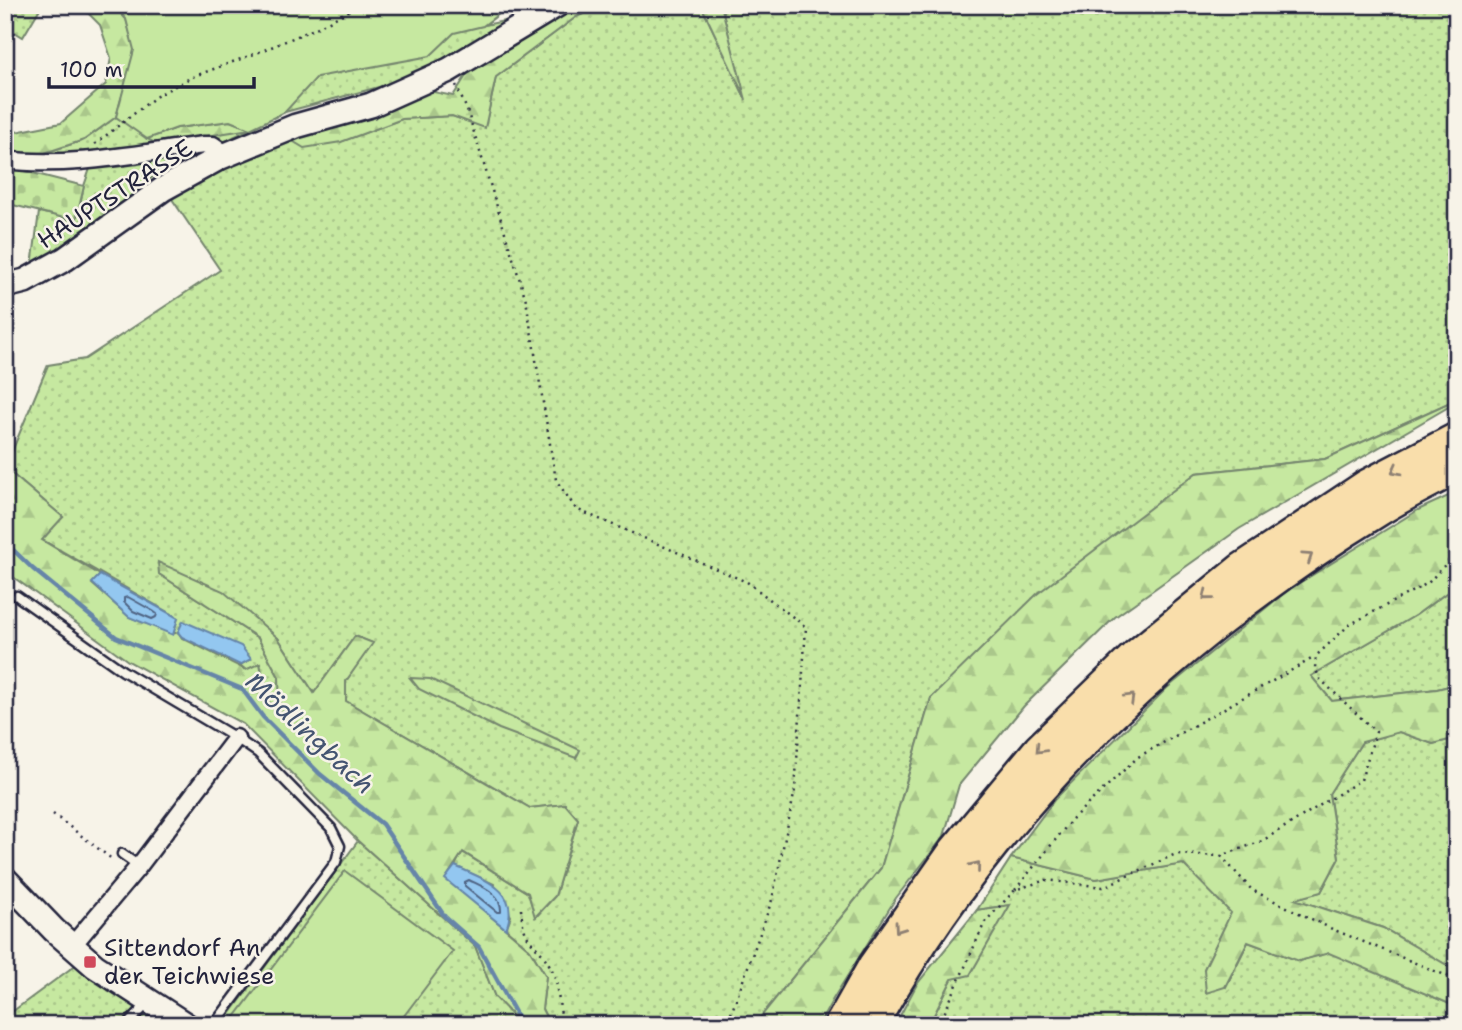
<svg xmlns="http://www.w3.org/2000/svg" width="1462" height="1030" viewBox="0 0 1462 1030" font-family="'Shantell Sans',sans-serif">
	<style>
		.grass { fill: url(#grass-dots); stroke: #74856e; stroke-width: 2 }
		.forest { fill: url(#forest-firs); stroke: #74856e; stroke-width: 2 }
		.cemetery { fill: url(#cemetery-stones); stroke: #74856e; stroke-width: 2 }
		.pitch { fill: #c6e8a0; stroke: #74856e; stroke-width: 2 }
		.water { fill: #93c7f0; stroke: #6685a8; stroke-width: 2 }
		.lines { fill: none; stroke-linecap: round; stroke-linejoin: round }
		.shore { stroke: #4f6483; stroke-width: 2 }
		.stream { stroke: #6685a8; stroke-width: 4.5 }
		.lane-casing { stroke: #22223b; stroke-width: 13 }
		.street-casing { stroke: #22223b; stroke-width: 21 }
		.secondary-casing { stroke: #22223b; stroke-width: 28 }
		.highway-casing { stroke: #22223b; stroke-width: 35 }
		.path { stroke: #22223b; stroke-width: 2.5; stroke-dasharray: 2 5; stroke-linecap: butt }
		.lane { stroke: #f7f3e8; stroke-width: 8 }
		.street { stroke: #f7f3e8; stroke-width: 16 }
		.secondary { stroke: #f7f3e8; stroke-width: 23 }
		.highway { stroke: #f9deab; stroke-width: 30 }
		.oneway { stroke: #8e8073 }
		.poi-dot { fill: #d1495b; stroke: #f7f3e8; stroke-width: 2.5 }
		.labels { text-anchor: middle; stroke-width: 5; stroke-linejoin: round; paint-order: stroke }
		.street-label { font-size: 24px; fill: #22223b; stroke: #f7f3e8 }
		.poi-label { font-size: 24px; fill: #22223b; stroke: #f7f3e8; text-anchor: start }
		.water-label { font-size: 26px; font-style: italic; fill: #445471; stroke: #f7f3e8 }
	</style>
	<defs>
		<pattern id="grass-dots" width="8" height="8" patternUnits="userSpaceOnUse" patternTransform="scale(1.75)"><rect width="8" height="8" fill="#c6e8a0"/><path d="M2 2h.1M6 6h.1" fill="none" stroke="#aac78b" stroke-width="1.8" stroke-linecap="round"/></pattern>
		<pattern id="forest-firs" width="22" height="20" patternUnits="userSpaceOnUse" patternTransform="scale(1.75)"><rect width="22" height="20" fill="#c6e8a0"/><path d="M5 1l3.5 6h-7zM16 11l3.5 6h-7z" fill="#aac78b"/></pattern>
		<pattern id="cemetery-stones" width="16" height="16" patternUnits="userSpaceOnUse" patternTransform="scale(1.75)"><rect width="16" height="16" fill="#c6e8a0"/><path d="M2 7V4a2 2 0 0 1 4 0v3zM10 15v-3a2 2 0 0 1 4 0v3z" fill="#aac78b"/></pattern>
	</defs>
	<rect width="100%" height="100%" fill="#f7f3e8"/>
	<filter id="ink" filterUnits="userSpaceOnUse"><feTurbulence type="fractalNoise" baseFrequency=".0143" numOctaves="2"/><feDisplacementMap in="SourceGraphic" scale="14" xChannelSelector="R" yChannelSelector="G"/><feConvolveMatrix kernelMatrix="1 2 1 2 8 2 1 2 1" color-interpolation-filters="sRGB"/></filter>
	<g filter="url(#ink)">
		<path class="grass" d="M 5,5 L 42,5 L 23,37 L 5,26 Z
			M 113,5 L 510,5 L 485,25 L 514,19 L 409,79 L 285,112 L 155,175 L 80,240 L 32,266 L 39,212 L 76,220 L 84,186 L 94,157 L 26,159 L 84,140 L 116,117 L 126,19 Z
			M 603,5 L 701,5 L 744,95 L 721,5 L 1457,5 L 1457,399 L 1325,459 L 1196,473 L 931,698 L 881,868 L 754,1025 L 550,1025 L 542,1009 L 546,976 L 530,950 L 506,929 L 511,916 L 494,884 L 455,866 L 462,852 L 528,893 L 536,917 L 555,896 L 578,819 L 565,804 L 530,808 L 346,701 L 346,681 L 372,643 L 355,636 L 314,693 L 278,638 L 159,574 L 258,638 L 279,677 L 281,709 L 267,701 L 260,664 L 246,670 L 240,665 L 251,659 L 183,622 L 178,632 L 173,635 L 178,618 L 41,539 L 63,517 L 5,468 L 48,365 L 85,359 L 220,270 L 172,199 L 234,159 L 286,137 L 340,142 L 402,119 L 452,116 L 485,127 L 496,77 L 576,17 Z
			M 1457,585 L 1457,684 L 1437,689 L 1332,701 L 1311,676 L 1416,615 Z
			M 1399,732 L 1433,744 L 1457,738 L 1457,971 L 1383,928 L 1294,899 L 1321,892 L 1339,858 L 1329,793 L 1362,742 Z
			M 358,841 L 475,946 L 495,997 L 522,1025 L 222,1025 Z
			M 1011,858 L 1096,879 L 1183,864 L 1232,913 L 1204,969 L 1226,987 L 1248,942 L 1299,961 L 1329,952 L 1457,1007 L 1457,1025 L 929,1025 L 952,979 L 1009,905 L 977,910 Z
			M 77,964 L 171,1025 L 5,1025 L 5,1017 Z"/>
		<path class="forest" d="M 80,5 L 113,5 L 126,19 L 135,50 L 116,117 L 84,140 L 26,159 L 5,154 L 5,134 L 61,123 L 106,84 L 111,58 L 100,25 Z
			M 574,5 L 603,5 L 576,17 L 496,77 L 485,128 L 452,116 L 402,119 L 341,142 L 304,148 L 286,137 L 429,91 L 453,96 L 473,65 Z
			M 701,5 L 721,5 L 746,100 Z
			M 230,121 L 250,129 L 157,144 L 147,139 L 177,128 Z
			M 1457,399 L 1457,402 L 1239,529 L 1115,617 L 1024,706 L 959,785 L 944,836 L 896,898 L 833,999 L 819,1025 L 754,1025 L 881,868 L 931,698 L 1037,594 L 1196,473 L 1325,459 Z
			M 5,468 L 63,517 L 42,540 L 100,575 L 92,584 L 129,617 L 173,634 L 178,632 L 182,638 L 246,670 L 260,663 L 267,701 L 280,709 L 279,677 L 258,638 L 159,574 L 158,562 L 223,591 L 278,638 L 314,693 L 355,636 L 373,643 L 346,681 L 346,701 L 530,808 L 565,804 L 578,819 L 555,896 L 535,917 L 528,893 L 463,852 L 446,878 L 530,950 L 546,976 L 542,1009 L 550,1025 L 522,1025 L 495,997 L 475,946 L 358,841 L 243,724 L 128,661 L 5,571 Z
			M 1457,492 L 1457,585 L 1416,615 L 1311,676 L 1332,701 L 1437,689 L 1457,684 L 1457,738 L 1433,744 L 1399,732 L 1362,742 L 1329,794 L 1339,858 L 1321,892 L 1295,899 L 1383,928 L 1457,971 L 1457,1007 L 1329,953 L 1299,961 L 1248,942 L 1225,987 L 1206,993 L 1204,969 L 1231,913 L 1183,864 L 1096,879 L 1011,858 L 1055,799 L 1167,688 L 1288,590 L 1418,510 Z
			M 410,678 L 430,679 L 580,750 L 576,758 L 499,729 L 419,689 Z
			M 1010,905 L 970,975 L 952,979 L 929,1025 L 895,1025 L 917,984 L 977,910 Z"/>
		<path class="cemetery" d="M 5,166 L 84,186 L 76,221 L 5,203 Z"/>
		<path class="pitch" d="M 113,5 L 510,5 L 483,26 L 454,33 L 430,56 L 317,77 L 285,112 L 250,129 L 230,121 L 177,128 L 147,139 L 116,117 L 134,50 L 126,19 Z
			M 345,871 L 453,951 L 397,1025 L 229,1025 Z"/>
		<path class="water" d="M 100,575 L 178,618 L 173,635 L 129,617 L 92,583 Z
			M 183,621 L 241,646 L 251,659 L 240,665 L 182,637 L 178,632 Z
			M 455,866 C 483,879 522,890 506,929 L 445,879 Z"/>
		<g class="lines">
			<path class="shore" d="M 124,598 L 128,597 L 153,611 L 157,614 L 156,617 L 152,619 L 133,611 L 124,602 Z
				M 469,880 C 483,887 502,893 501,912 L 497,912 L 465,886 L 465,882 Z"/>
			<path class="stream" d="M 5,542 L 33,569 L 116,637 L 242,689 L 263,717 L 320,774 L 382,824 L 445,917 L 479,947 L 522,1025"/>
			<defs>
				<path id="lane" d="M 17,596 L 123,671 L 236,738 L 258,753 L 331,828 L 340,846 L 336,862 L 214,1025
					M 122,854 L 139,866
					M 127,1025 L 147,1004"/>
				<path id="street" d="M 5,160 C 71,168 139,153 204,145 L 213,145 L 227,155
					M 72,946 L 139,866 L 236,738"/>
				<path id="secondary" d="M 5,286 L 25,281 L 65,259 L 163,189 L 221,157 L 296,126 L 371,105 L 449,70 L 557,5
					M 5,879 L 54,930 L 95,966 L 186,1025"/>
				<path id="highway" d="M 840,1025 L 874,965 L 954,851 L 1039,749 L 1136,655 L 1241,569 L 1367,485 L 1457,438
					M 872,1025 C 992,809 1168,640 1378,511 C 1403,495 1430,482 1457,468"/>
			</defs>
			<use href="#lane" class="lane-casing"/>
			<use href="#street" class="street-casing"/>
			<use href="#secondary" class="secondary-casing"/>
			<use href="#highway" class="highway-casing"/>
			<path class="path" d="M 456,85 L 467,110 L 526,300 L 556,480 L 576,509 L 747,582 L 806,627 L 795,790 L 772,900 L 727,1025
				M 95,144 L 158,95 L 192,77 L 257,53 L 314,29 L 360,5
				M 53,814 L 113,860
				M 1221,856 L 1252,890 L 1332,929 L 1457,980
				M 1015,890 L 1073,818 L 1138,757 L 1315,657
				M 521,909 C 524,947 535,939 550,966 C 560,983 557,1006 564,1025
				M 939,1025 L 985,922 L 1015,890 L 1046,880 L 1103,887 L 1176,854 L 1221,856 L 1262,841 L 1361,780 L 1376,732 L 1320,679 L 1315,668 L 1316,656 L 1349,625 L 1428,583 L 1457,552"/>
			<use href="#lane" class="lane"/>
			<use href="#street" class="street"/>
			<use href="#secondary" class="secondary"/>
			<use href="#highway" class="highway"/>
		</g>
		<defs><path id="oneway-chevron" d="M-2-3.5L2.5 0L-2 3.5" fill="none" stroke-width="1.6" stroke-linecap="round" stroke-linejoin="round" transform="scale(1.75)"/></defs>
		<g class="oneway">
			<use href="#oneway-chevron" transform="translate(1396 470) rotate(152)"/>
			<use href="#oneway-chevron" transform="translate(1308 557) rotate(-34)"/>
			<use href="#oneway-chevron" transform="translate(1207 596) rotate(141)"/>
			<use href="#oneway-chevron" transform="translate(1130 698) rotate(-44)"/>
			<use href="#oneway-chevron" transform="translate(1040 749) rotate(133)"/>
			<use href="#oneway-chevron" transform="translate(976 866) rotate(-51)"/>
			<use href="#oneway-chevron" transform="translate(899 928) rotate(125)"/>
		</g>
	</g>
	<rect class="poi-dot" x="83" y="955" width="14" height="14" rx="3.5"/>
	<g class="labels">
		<g class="street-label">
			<text transform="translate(115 194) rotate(-33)" y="8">HAUPTSTRASSE</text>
		</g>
		<g class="poi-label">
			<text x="104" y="956">Sittendorf An<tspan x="104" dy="28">der Teichwiese</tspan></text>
		</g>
		<g class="water-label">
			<text transform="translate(310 733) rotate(43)" y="9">Mödlingbach</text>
		</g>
	</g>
	<rect width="1462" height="1030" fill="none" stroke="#f7f3e8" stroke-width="28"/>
	<rect x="14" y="14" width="1434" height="1002" fill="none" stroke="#22223b" stroke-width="2.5" filter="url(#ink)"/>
	<path d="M49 77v10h205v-10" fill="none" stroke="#22223b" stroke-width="3.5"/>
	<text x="60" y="77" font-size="21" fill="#22223b" stroke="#f7f3e8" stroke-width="5" paint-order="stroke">100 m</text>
</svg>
